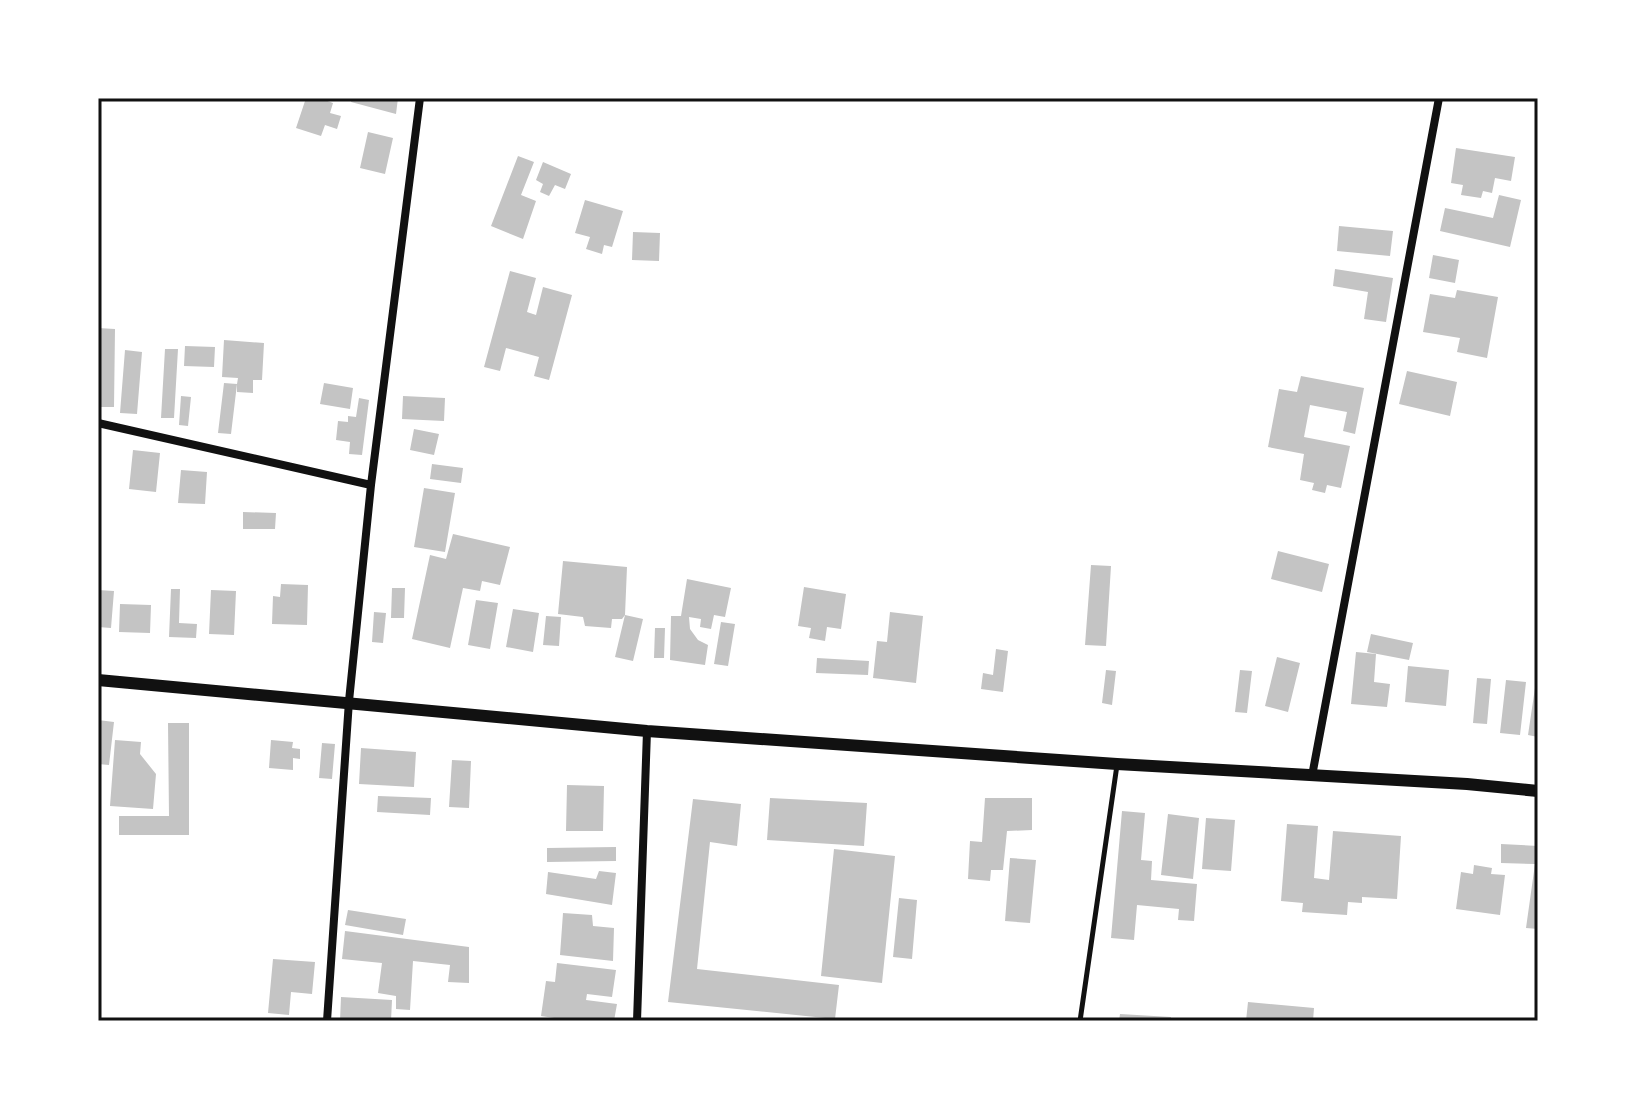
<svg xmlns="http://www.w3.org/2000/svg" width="1636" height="1119" viewBox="0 0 1636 1119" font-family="Montserrat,sans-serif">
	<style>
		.building { fill: #c4c4c4 }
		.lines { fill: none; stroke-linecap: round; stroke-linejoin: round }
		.service { stroke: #111; stroke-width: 5 }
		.minor { stroke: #111; stroke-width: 8 }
		.tertiary { stroke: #111; stroke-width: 12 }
		.neatline { fill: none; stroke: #111; stroke-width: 3 }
	</style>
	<rect width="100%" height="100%" fill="#fff"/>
	<path class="building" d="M 306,98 L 319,98 L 333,103 L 330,113 L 341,116 L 337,129 L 325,125 L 321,136 L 296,128 Z
		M 352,98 L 398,98 L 396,114 L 351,102 Z
		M 368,132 L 393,138 L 385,174 L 360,168 Z
		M 1456,148 L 1515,157 L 1511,181 L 1495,178 L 1492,193 L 1483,191 L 1481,198 L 1461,195 L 1463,185 L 1451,183 Z
		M 518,156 L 534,162 L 521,195 L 536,201 L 523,239 L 491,226 Z
		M 543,162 L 571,174 L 565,189 L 555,185 L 549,196 L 540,192 L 543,184 L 536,180 Z
		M 1499,195 L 1521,200 L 1510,247 L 1440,231 L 1445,208 L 1493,218 Z
		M 585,200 L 623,211 L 612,247 L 604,245 L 602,254 L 586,249 L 590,237 L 575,233 Z
		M 1339,226 L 1393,231 L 1390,256 L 1337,251 Z
		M 633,232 L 660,233 L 659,261 L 632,260 Z
		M 1433,255 L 1459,260 L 1455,283 L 1429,278 Z
		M 1335,269 L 1393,278 L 1386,322 L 1364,319 L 1368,292 L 1333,286 Z
		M 510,271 L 536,278 L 527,312 L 536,315 L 543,287 L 572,295 L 549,380 L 534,376 L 539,357 L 506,348 L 500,371 L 484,367 Z
		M 1457,290 L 1498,297 L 1487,358 L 1457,352 L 1460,338 L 1423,332 L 1430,294 L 1455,298 Z
		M 98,328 L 115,329 L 114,407 L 98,407 Z
		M 224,340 L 264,343 L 262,380 L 253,380 L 253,393 L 237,392 L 237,384 L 231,434 L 218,433 L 224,383 L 237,384 L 238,378 L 222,377 Z
		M 185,346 L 215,347 L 214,367 L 184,366 Z
		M 165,349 L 178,349 L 174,418 L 161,418 Z
		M 125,350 L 142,352 L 137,414 L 120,413 Z
		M 1407,371 L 1457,382 L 1450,416 L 1399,404 Z
		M 1301,376 L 1364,388 L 1355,434 L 1343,431 L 1347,412 L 1310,405 L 1304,437 L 1350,446 L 1341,488 L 1327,485 L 1325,493 L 1312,490 L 1314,483 L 1300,480 L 1304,454 L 1268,447 L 1279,389 L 1297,392 Z
		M 324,383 L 353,388 L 350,409 L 320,404 Z
		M 181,396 L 191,397 L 188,426 L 179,425 Z
		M 403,396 L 445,398 L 444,421 L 402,419 Z
		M 359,398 L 369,400 L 362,455 L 349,454 L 350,442 L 336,440 L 338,421 L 348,422 L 348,416 L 356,417 Z
		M 414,429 L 439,434 L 434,455 L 410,450 Z
		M 133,450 L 160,453 L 156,492 L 129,489 Z
		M 432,464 L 463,468 L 461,483 L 430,479 Z
		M 181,470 L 207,472 L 205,504 L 178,503 Z
		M 424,488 L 455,493 L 445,552 L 414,547 Z
		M 243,512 L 276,513 L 275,529 L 243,529 Z
		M 453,534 L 510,547 L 500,585 L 482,581 L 480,591 L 463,588 L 450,648 L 412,639 L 430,555 L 446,559 Z
		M 1278,551 L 1329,564 L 1322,592 L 1271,579 Z
		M 563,561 L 627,567 L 625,615 L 622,619 L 612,619 L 611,628 L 585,626 L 583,617 L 558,614 Z
		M 1091,565 L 1111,566 L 1106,646 L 1085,645 Z
		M 687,579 L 731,588 L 725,617 L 714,615 L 711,629 L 700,627 L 701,619 L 689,617 L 690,629 L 698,640 L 708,645 L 705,665 L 670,660 L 671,616 L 681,616 Z
		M 281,584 L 308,585 L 307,625 L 272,624 L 273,596 L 280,597 Z
		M 804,587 L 846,594 L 841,629 L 827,627 L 825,641 L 809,638 L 811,628 L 798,626 Z
		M 392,588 L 405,588 L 404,618 L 391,618 Z
		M 171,589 L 180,589 L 179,623 L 197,624 L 196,638 L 169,637 Z
		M 98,590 L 114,591 L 111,628 L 98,627 Z
		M 211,590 L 236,591 L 234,635 L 209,634 Z
		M 476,600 L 498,603 L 490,649 L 468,645 Z
		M 120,604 L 151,605 L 150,633 L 119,632 Z
		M 513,609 L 539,613 L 533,652 L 506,647 Z
		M 374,612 L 386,613 L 383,643 L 372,642 Z
		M 890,612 L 923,616 L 916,683 L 873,678 L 877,641 L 887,642 Z
		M 625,615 L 643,619 L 633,661 L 615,657 Z
		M 546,616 L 561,617 L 559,646 L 543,645 Z
		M 721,622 L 735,624 L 728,666 L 714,664 Z
		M 655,628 L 665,628 L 664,658 L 654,658 Z
		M 1371,634 L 1413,643 L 1409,660 L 1367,652 Z
		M 996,649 L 1008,651 L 1003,692 L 981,689 L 983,673 L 993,675 Z
		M 1356,652 L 1376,654 L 1374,682 L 1390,684 L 1387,707 L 1351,704 Z
		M 1277,657 L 1300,663 L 1288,712 L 1265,706 Z
		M 817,658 L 869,661 L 868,675 L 816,673 Z
		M 1408,666 L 1449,670 L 1446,706 L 1405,702 Z
		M 1106,670 L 1116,671 L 1112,705 L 1102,703 Z
		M 1240,670 L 1252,671 L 1247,713 L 1235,712 Z
		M 1477,678 L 1491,679 L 1487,724 L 1473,723 Z
		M 1506,680 L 1526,682 L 1520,735 L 1500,733 Z
		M 1535,688 L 1538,689 L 1538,737 L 1528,735 Z
		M 98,720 L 114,722 L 109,765 L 98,764 Z
		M 168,723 L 189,723 L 189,835 L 119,835 L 119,816 L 169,816 Z
		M 115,740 L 141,742 L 140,754 L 156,774 L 153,809 L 110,806 Z
		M 271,740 L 293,742 L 292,748 L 300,749 L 300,759 L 293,758 L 293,770 L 269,768 Z
		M 322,743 L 335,744 L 332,779 L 319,778 Z
		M 361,748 L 416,752 L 414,787 L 359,784 Z
		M 452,760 L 471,761 L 469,808 L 449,807 Z
		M 567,785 L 604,786 L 603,831 L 566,831 Z
		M 378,796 L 431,798 L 430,815 L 377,812 Z
		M 770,798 L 867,803 L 864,846 L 767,840 Z
		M 985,798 L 1032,798 L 1032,830 L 1007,831 L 1003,870 L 991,870 L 990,881 L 968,879 L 970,841 L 982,842 Z
		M 693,799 L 741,804 L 737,846 L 710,842 L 697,969 L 839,985 L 835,1019 L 668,1002 Z
		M 1122,811 L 1145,813 L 1141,860 L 1152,861 L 1151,880 L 1197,884 L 1194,921 L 1178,920 L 1179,909 L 1137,905 L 1134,940 L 1111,938 Z
		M 1168,814 L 1199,818 L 1193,879 L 1161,875 Z
		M 1206,818 L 1235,820 L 1231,871 L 1202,869 Z
		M 1287,824 L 1318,826 L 1314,878 L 1329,880 L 1333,831 L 1401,836 L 1397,899 L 1362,897 L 1362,903 L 1348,902 L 1347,915 L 1302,912 L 1303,903 L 1281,901 Z
		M 1501,844 L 1538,846 L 1538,929 L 1526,928 L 1535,864 L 1501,863 Z
		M 616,847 L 616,861 L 547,862 L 547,848 Z
		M 834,849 L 895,856 L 882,983 L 821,976 Z
		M 1010,858 L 1036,860 L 1030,923 L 1005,921 Z
		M 1474,865 L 1492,868 L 1491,874 L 1505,875 L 1500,915 L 1456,909 L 1461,872 L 1473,874 Z
		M 599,871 L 616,873 L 612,905 L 546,894 L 548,872 L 596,879 Z
		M 899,898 L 917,900 L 912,959 L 893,957 Z
		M 348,910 L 406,919 L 403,935 L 345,925 Z
		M 563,913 L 592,915 L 593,926 L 614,928 L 613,961 L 560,955 Z
		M 345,931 L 469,947 L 469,983 L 448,982 L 450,965 L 413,961 L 410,1010 L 396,1009 L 396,996 L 378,993 L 382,963 L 342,959 Z
		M 273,959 L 315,962 L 312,994 L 291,992 L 289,1015 L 268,1013 Z
		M 557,963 L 616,970 L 612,997 L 587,994 L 586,1000 L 617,1004 L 614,1021 L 574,1021 L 541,1016 L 546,981 L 555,982 Z
		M 341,997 L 392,1000 L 391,1021 L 340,1021 Z
		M 1248,1002 L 1314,1008 L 1313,1021 L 1246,1021 Z
		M 1120,1014 L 1171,1017 L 1171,1021 L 1119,1021 Z"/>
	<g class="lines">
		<path class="service" d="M 1080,1021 L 1117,765"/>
		<path class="minor" d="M 98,423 L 371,485
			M 1312,776 L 1439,98
			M 327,1021 L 349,701 L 371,485 L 420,98
			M 637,1021 L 647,731"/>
		<path class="tertiary" d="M 98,680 L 647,731 L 1117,764 L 1467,784 L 1538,791"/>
	</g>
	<rect width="1636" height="1119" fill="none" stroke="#ffffff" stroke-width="200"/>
	<rect x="100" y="100" width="1436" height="919" class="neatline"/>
</svg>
